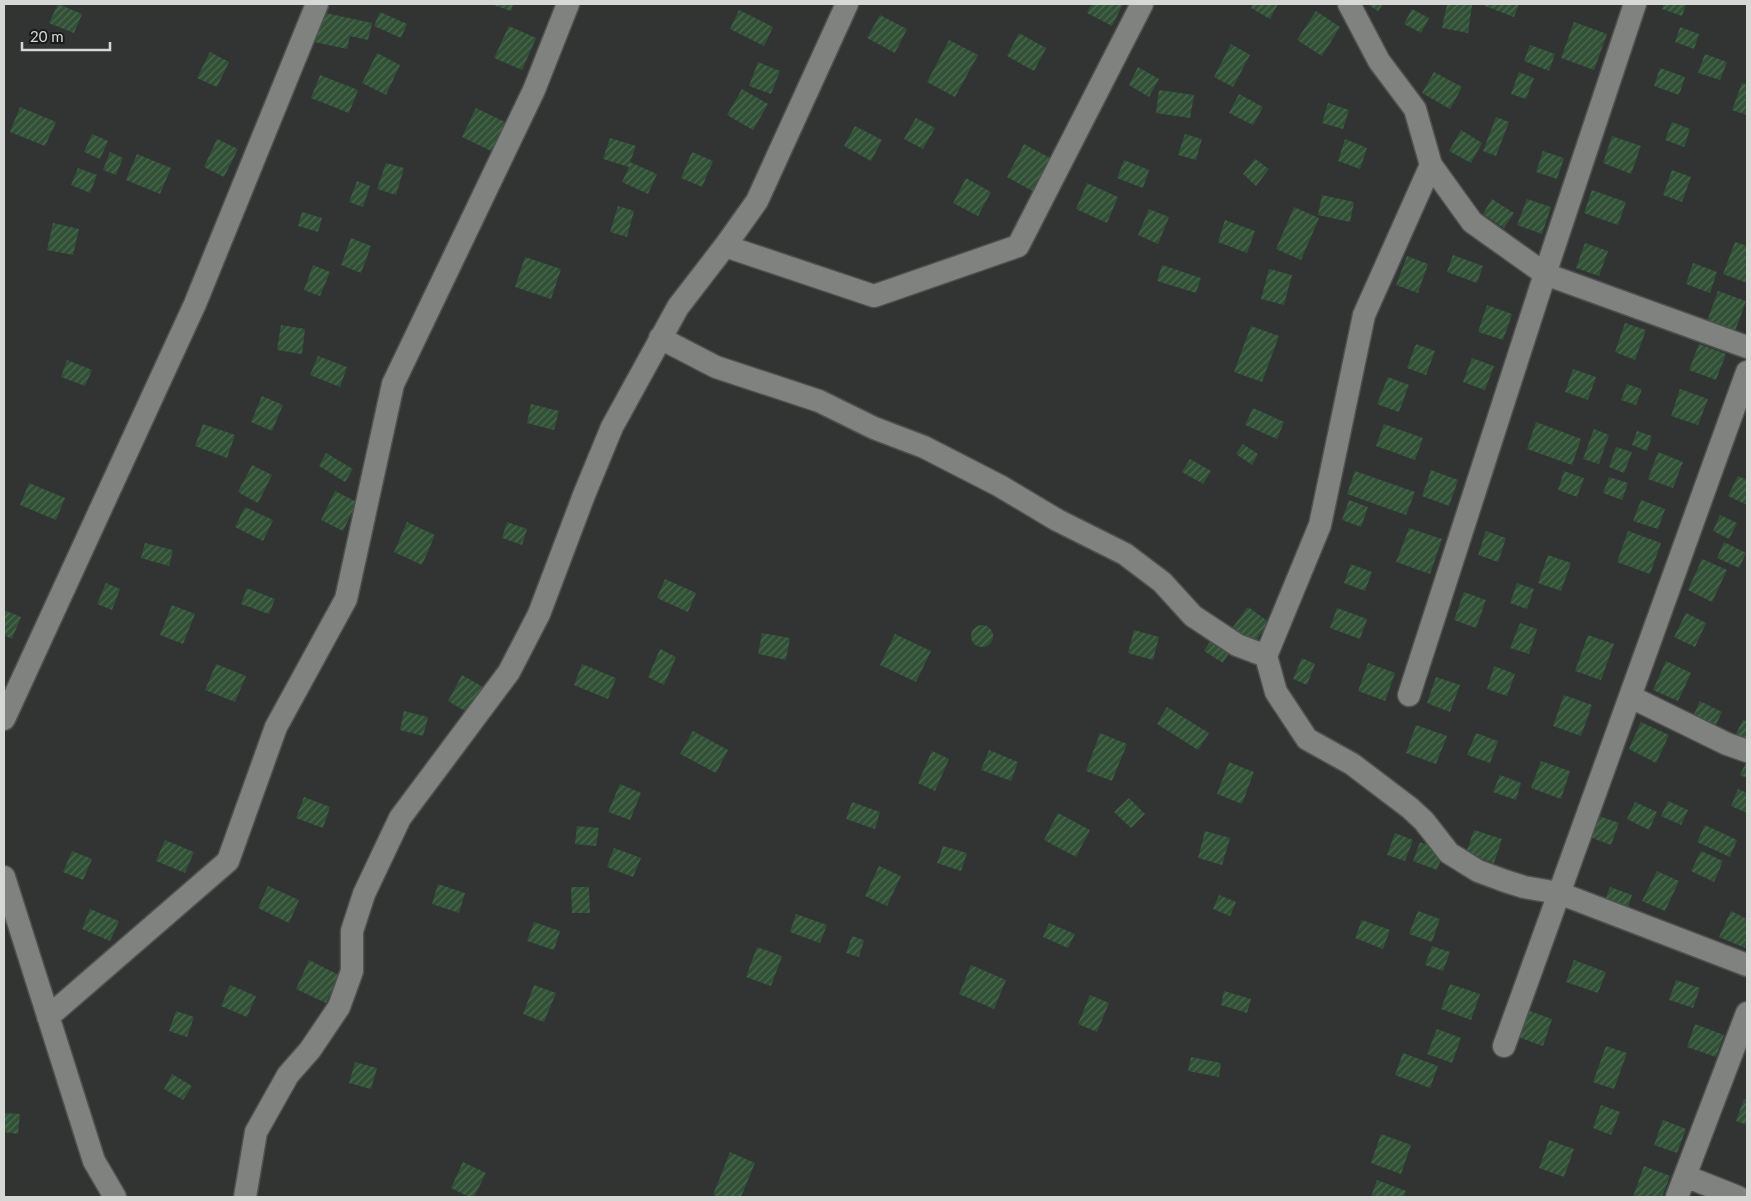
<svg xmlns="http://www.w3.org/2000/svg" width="1751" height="1201" viewBox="0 0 1751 1201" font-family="Lato,sans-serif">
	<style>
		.building { fill: url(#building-hatch) }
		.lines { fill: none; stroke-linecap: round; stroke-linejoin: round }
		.minor-casing { stroke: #4e514e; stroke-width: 25 }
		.minor { stroke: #7f827f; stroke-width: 22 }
	</style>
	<defs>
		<pattern id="building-hatch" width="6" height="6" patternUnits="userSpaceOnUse" patternTransform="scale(1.25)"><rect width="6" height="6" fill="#315137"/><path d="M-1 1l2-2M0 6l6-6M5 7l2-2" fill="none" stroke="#4e6953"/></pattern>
	</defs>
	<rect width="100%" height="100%" fill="#313432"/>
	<path class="building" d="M 58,4 L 82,14 L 74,33 L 49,23 Z
		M 491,4 L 513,4 L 511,11 Z
		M 1092,4 L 1123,4 L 1112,26 L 1087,13 Z
		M 1253,4 L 1278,4 L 1270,19 L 1251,8 Z
		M 1367,4 L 1383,4 L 1378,11 Z
		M 1447,4 L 1472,5 L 1468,33 L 1442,28 Z
		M 1486,4 L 1519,4 L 1514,17 L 1485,6 Z
		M 1664,4 L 1686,4 L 1682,16 L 1662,9 Z
		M 1412,9 L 1429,18 L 1421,33 L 1404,24 Z
		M 739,10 L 773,27 L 764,46 L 730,29 Z
		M 1316,11 L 1340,27 L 1322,56 L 1297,40 Z
		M 321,12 L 372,23 L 368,40 L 350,36 L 347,49 L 314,42 Z
		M 380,12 L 407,24 L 401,38 L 374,26 Z
		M 880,15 L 907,29 L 895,53 L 867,38 Z
		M 1574,22 L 1607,34 L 1594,70 L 1561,58 Z
		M 509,26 L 536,38 L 522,70 L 494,58 Z
		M 1680,27 L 1699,34 L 1694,49 L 1675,42 Z
		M 1019,33 L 1046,48 L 1034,71 L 1007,56 Z
		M 949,40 L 978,55 L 955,97 L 927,82 Z
		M 1231,44 L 1250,55 L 1233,87 L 1214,77 Z
		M 1530,45 L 1555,54 L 1549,71 L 1524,61 Z
		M 210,52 L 229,62 L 217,87 L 197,78 Z
		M 377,53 L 400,65 L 386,95 L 362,83 Z
		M 1705,54 L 1727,62 L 1720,80 L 1698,73 Z
		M 758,62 L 780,71 L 771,94 L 749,86 Z
		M 1138,67 L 1159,79 L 1149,97 L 1129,85 Z
		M 1660,68 L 1685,77 L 1679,95 L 1654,86 Z
		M 1434,72 L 1462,87 L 1450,109 L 1422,93 Z
		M 1519,72 L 1534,78 L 1526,99 L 1511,94 Z
		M 320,75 L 358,90 L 349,113 L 311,98 Z
		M 1742,83 L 1747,85 L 1747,115 L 1732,110 Z
		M 742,89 L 768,104 L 753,130 L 727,115 Z
		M 1159,90 L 1194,95 L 1190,118 L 1156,113 Z
		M 1239,94 L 1263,107 L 1253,125 L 1229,113 Z
		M 1328,103 L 1349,110 L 1343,129 L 1322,123 Z
		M 20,107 L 56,122 L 45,146 L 10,132 Z
		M 476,108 L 507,123 L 493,152 L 462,137 Z
		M 1496,117 L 1509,122 L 1496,156 L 1483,151 Z
		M 916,118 L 935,128 L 923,149 L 904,139 Z
		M 1672,122 L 1690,129 L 1684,147 L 1665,140 Z
		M 855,126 L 882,140 L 871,161 L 844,146 Z
		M 1461,130 L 1482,143 L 1471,163 L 1449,151 Z
		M 92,134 L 108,141 L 100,159 L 84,152 Z
		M 1185,134 L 1202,139 L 1196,160 L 1178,155 Z
		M 1612,136 L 1641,146 L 1631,174 L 1603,163 Z
		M 610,138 L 636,146 L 630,162 L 657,174 L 648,194 L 622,182 L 629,167 L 603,159 Z
		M 217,139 L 238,149 L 224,177 L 204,167 Z
		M 1345,139 L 1367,148 L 1360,169 L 1338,161 Z
		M 1024,144 L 1054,160 L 1036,193 L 1007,177 Z
		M 1543,151 L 1564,158 L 1557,179 L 1536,172 Z
		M 110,152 L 123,158 L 116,175 L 103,170 Z
		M 692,152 L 713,161 L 702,187 L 681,178 Z
		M 137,154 L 171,168 L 160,194 L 126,180 Z
		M 1255,159 L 1269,169 L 1256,186 L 1243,174 Z
		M 1124,160 L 1149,170 L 1143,188 L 1117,178 Z
		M 386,163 L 404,168 L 396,195 L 377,189 Z
		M 78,168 L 97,175 L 90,193 L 71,185 Z
		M 1672,170 L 1691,177 L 1682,202 L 1663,195 Z
		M 966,178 L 991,192 L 978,216 L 953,203 Z
		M 357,181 L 370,186 L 363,207 L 349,202 Z
		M 1087,183 L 1118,197 L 1107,223 L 1076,209 Z
		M 1592,190 L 1626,202 L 1618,225 L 1584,213 Z
		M 1322,195 L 1354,202 L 1350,222 L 1318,215 Z
		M 1492,199 L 1514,213 L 1504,228 L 1483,214 Z
		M 1527,199 L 1551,207 L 1542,234 L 1517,225 Z
		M 618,206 L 634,211 L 627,237 L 610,232 Z
		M 1294,207 L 1319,218 L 1301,260 L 1276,249 Z
		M 1149,209 L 1169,217 L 1158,244 L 1138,235 Z
		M 302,212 L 322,218 L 318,232 L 298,226 Z
		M 1225,220 L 1255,231 L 1247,253 L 1218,242 Z
		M 53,223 L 79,229 L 73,255 L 47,250 Z
		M 351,238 L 371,246 L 361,273 L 341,265 Z
		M 1735,242 L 1747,246 L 1747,283 L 1723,274 Z
		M 1585,243 L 1608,251 L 1599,276 L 1576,268 Z
		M 1453,255 L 1483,266 L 1477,283 L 1447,272 Z
		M 1407,256 L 1428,264 L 1418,293 L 1396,285 Z
		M 525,257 L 561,269 L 551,299 L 515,287 Z
		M 1693,263 L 1717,272 L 1710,293 L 1686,284 Z
		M 313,265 L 330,272 L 320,296 L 304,290 Z
		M 1162,265 L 1201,278 L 1196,293 L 1157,281 Z
		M 1269,269 L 1292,275 L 1284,305 L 1261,299 Z
		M 1718,291 L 1746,301 L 1734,334 L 1706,324 Z
		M 1487,305 L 1512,314 L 1503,340 L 1478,332 Z
		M 1625,323 L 1646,330 L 1635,360 L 1615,352 Z
		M 281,325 L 305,329 L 302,354 L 277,350 Z
		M 1251,326 L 1279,336 L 1262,382 L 1234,372 Z
		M 1416,344 L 1435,351 L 1426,375 L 1407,368 Z
		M 1699,344 L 1726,354 L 1716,380 L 1689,370 Z
		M 318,356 L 347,367 L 340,387 L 310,375 Z
		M 1472,358 L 1494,366 L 1485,390 L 1463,382 Z
		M 67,360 L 92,370 L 85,386 L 61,377 Z
		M 1573,369 L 1596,377 L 1588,400 L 1565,392 Z
		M 1388,377 L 1409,385 L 1399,412 L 1377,404 Z
		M 1627,384 L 1642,389 L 1636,405 L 1621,400 Z
		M 1680,389 L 1708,399 L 1698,425 L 1671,416 Z
		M 262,396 L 283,405 L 272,431 L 251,422 Z
		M 531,404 L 559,411 L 554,430 L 527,423 Z
		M 1253,408 L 1284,422 L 1277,439 L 1245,425 Z
		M 1536,422 L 1581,439 L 1572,465 L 1527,449 Z
		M 203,424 L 235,435 L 227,458 L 195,446 Z
		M 1384,424 L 1423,438 L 1415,460 L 1376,446 Z
		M 1594,429 L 1609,435 L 1599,464 L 1583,459 Z
		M 1637,431 L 1652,436 L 1647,451 L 1632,445 Z
		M 1243,444 L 1258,454 L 1252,465 L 1236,454 Z
		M 1616,447 L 1632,452 L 1624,473 L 1609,467 Z
		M 1658,452 L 1683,462 L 1673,488 L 1648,479 Z
		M 326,453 L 353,469 L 345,482 L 319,466 Z
		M 1190,459 L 1211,471 L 1203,484 L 1182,472 Z
		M 252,465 L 272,475 L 258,503 L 238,492 Z
		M 1431,470 L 1458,480 L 1449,506 L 1422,496 Z
		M 1355,471 L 1415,492 L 1406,515 L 1347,494 Z
		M 1564,471 L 1584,478 L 1577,497 L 1558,490 Z
		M 1738,476 L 1747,480 L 1747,505 L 1728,496 Z
		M 1609,477 L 1628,483 L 1622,500 L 1603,493 Z
		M 29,483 L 65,498 L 56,520 L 20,505 Z
		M 335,491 L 357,502 L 343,531 L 321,520 Z
		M 1349,500 L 1368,507 L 1361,527 L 1342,520 Z
		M 1641,500 L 1665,509 L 1658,529 L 1633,521 Z
		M 245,507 L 273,520 L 263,541 L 235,527 Z
		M 1720,515 L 1737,523 L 1729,539 L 1713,531 Z
		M 407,522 L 435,535 L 422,565 L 394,552 Z
		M 507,522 L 527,529 L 522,545 L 502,538 Z
		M 1409,528 L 1442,539 L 1430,574 L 1396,562 Z
		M 1486,531 L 1506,538 L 1498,562 L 1478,555 Z
		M 1628,531 L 1661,543 L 1650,574 L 1617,562 Z
		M 1724,542 L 1746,553 L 1739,568 L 1717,558 Z
		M 145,543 L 173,550 L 169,566 L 141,558 Z
		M 1548,555 L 1571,563 L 1561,591 L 1538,583 Z
		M 1702,559 L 1727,570 L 1712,602 L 1688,590 Z
		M 1351,564 L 1372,572 L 1365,591 L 1344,583 Z
		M 665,579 L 696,593 L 688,612 L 657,598 Z
		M 106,583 L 120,589 L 112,610 L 97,604 Z
		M 1517,583 L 1534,589 L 1527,609 L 1510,603 Z
		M 247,588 L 275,599 L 269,614 L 241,604 Z
		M 1464,592 L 1486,600 L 1476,628 L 1454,620 Z
		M 172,605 L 195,614 L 183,644 L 160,635 Z
		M 1248,607 L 1269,622 L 1254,643 L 1233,627 Z
		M 1337,608 L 1367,619 L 1360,639 L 1330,628 Z
		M 4,610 L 21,617 L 12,639 L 4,635 Z
		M 1686,613 L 1706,623 L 1695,647 L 1674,637 Z
		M 1520,623 L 1537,629 L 1529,654 L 1510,648 Z
		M971 636a11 11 0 1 1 22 0a11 11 0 1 1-22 0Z
		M 1134,630 L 1159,637 L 1153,660 L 1128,653 Z
		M 762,633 L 790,638 L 786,660 L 758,654 Z
		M 895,634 L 931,651 L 916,682 L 880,665 Z
		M 1588,635 L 1614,644 L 1601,680 L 1575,671 Z
		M 1211,640 L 1230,651 L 1223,663 L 1204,651 Z
		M 660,649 L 676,657 L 664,685 L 648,677 Z
		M 1302,658 L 1315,664 L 1307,685 L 1293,679 Z
		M 1666,661 L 1691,673 L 1678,701 L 1653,690 Z
		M 1368,663 L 1395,673 L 1385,701 L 1358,691 Z
		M 216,664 L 246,676 L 235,702 L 205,690 Z
		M 582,664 L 616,678 L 608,699 L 574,685 Z
		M 1494,666 L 1515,674 L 1507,696 L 1487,689 Z
		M 462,675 L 483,687 L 468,713 L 448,701 Z
		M 1436,677 L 1460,685 L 1450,712 L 1427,703 Z
		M 1564,695 L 1592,705 L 1581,736 L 1553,726 Z
		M 1700,701 L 1722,712 L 1714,729 L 1692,719 Z
		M 1167,707 L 1209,733 L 1198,750 L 1157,724 Z
		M 404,711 L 428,717 L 423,736 L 400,730 Z
		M 1743,720 L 1747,721 L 1747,744 L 1734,738 Z
		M 1641,722 L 1669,735 L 1656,763 L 1629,749 Z
		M 1416,725 L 1447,736 L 1436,764 L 1406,753 Z
		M 693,731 L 728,750 L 716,773 L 680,754 Z
		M 1100,733 L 1127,744 L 1112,781 L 1086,771 Z
		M 1476,733 L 1498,741 L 1490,763 L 1467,755 Z
		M 989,750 L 1018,762 L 1011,781 L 981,770 Z
		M 932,751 L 949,759 L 935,791 L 918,783 Z
		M 1747,760 L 1747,778 L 1740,775 Z
		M 1541,761 L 1570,771 L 1561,799 L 1531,788 Z
		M 1229,762 L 1254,772 L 1242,804 L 1217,794 Z
		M 1500,775 L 1521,783 L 1516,800 L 1493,792 Z
		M 620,784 L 641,793 L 630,820 L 608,812 Z
		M 1738,789 L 1747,793 L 1747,813 L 1731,806 Z
		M 304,797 L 330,807 L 323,828 L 296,818 Z
		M 1129,798 L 1145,814 L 1131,828 L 1114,812 Z
		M 1668,801 L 1688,810 L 1681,825 L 1661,816 Z
		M 852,802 L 880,812 L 875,829 L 846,819 Z
		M 1635,802 L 1657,812 L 1649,830 L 1627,819 Z
		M 1058,813 L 1090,830 L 1076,857 L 1044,840 Z
		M 1599,816 L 1619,823 L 1611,845 L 1592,838 Z
		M 1705,825 L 1737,840 L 1730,857 L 1697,842 Z
		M 577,826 L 599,828 L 596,846 L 575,844 Z
		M 1474,830 L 1502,839 L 1494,863 L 1466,853 Z
		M 1205,831 L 1230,838 L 1222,865 L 1198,858 Z
		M 1395,833 L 1413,840 L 1405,861 L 1387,855 Z
		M 165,840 L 194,852 L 185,873 L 156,861 Z
		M 1420,842 L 1444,851 L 1437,870 L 1413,861 Z
		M 943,846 L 967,853 L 961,871 L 937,863 Z
		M 614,848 L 641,858 L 633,877 L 607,867 Z
		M 72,851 L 92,859 L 83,880 L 63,872 Z
		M 1701,851 L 1723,861 L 1714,882 L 1691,871 Z
		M 879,866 L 901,876 L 887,906 L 865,896 Z
		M 1657,871 L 1679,881 L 1665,911 L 1642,901 Z
		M 438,884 L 465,893 L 459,913 L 432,904 Z
		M 268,886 L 299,900 L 289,923 L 258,908 Z
		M 571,887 L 589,887 L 590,913 L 572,913 Z
		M 1610,887 L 1632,895 L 1626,913 L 1603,905 Z
		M 1219,895 L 1236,902 L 1230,916 L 1213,909 Z
		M 90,909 L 119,921 L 110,941 L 82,929 Z
		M 1418,911 L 1440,919 L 1432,942 L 1409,934 Z
		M 1731,911 L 1747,919 L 1747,943 L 1745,948 L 1719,937 Z
		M 796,914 L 827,925 L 820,943 L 790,932 Z
		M 1362,920 L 1390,930 L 1383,949 L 1355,938 Z
		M 534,922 L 560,931 L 554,950 L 527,941 Z
		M 1049,923 L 1075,934 L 1068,948 L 1043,937 Z
		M 852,936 L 864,940 L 859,957 L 846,953 Z
		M 1432,946 L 1450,952 L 1443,971 L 1425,965 Z
		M 757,947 L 782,956 L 771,986 L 746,977 Z
		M 309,960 L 339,975 L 326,1003 L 296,989 Z
		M 1574,960 L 1606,972 L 1598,993 L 1566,982 Z
		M 971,965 L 1006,980 L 994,1009 L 959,994 Z
		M 1676,980 L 1700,988 L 1693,1008 L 1669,1000 Z
		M 1450,984 L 1480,994 L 1471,1020 L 1441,1009 Z
		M 230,985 L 256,996 L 247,1017 L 221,1006 Z
		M 534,985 L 556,993 L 544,1022 L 523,1014 Z
		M 1224,991 L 1251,999 L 1247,1013 L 1221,1005 Z
		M 1090,995 L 1109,1003 L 1097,1032 L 1078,1024 Z
		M 1527,1010 L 1552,1019 L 1543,1046 L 1518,1037 Z
		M 176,1011 L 194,1017 L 187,1037 L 169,1031 Z
		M 1695,1024 L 1724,1035 L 1716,1057 L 1687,1047 Z
		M 1437,1029 L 1461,1038 L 1452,1063 L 1427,1054 Z
		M 1606,1046 L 1627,1053 L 1614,1089 L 1593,1082 Z
		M 1403,1053 L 1438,1066 L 1430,1088 L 1395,1075 Z
		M 1191,1057 L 1221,1063 L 1219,1077 L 1188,1071 Z
		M 355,1062 L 377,1068 L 371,1089 L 349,1083 Z
		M 172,1074 L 192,1086 L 183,1100 L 164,1089 Z
		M 1744,1099 L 1747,1100 L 1747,1125 L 1736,1121 Z
		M 1601,1105 L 1620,1112 L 1611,1135 L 1593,1128 Z
		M 4,1113 L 20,1114 L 18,1134 L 4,1132 Z
		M 1663,1120 L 1686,1129 L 1677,1153 L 1654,1145 Z
		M 1381,1134 L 1411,1145 L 1401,1174 L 1371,1163 Z
		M 1549,1140 L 1574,1149 L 1564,1177 L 1539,1168 Z
		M 730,1152 L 755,1163 L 741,1197 L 718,1197 L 713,1195 Z
		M 463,1162 L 486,1173 L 474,1197 L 469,1197 L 451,1188 Z
		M 1644,1166 L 1670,1176 L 1662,1197 L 1633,1197 Z
		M 1377,1180 L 1406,1191 L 1404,1197 L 1371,1197 Z"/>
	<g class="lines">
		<defs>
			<path id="minor" d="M 1349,4 L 1379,61 L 1415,109 L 1431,165 L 1472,222 L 1545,274 L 1747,347
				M 725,246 L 874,296 L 1018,246 L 1142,4
				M 660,338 L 716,367 L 819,401 L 874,428 L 924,447 L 1000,486 L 1057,520 L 1125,554 L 1162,582 L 1193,616 L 1237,645 L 1266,656 L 1276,692 L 1307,739 L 1352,764 L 1410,808 L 1424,821 L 1449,853 L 1478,871 L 1505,881 L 1524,887 L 1559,893 L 1747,965
				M 1266,656 L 1320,525 L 1364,315 L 1431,165
				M 1409,695 L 1545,274 L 1635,4
				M 1631,697 L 1727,744 L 1747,751
				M 4,719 L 195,304 L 317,4
				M 4,877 L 94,1161 L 115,1197
				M 48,1017 L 228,861 L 276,727 L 346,599 L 393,384 L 534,90 L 568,4
				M 1504,1046 L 1747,372
				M 1685,1176 L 1738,1197
				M 245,1197 L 256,1132 L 288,1075 L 310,1050 L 339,1007 L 352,971 L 352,931 L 364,894 L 400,818 L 509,672 L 539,614 L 584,495 L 612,427 L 678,307 L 725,246 L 757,201 L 847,4
				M 1677,1197 L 1747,1013"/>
		</defs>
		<use href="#minor" class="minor-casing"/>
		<use href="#minor" class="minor"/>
	</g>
	<rect width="1751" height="1201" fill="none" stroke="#d6d8d6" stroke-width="10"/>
	<path d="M22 42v8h88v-8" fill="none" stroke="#d6d8d6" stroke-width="2.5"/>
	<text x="30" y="42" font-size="15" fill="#d6d8d6" stroke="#1a1b1a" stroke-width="4" paint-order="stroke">20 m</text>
</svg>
